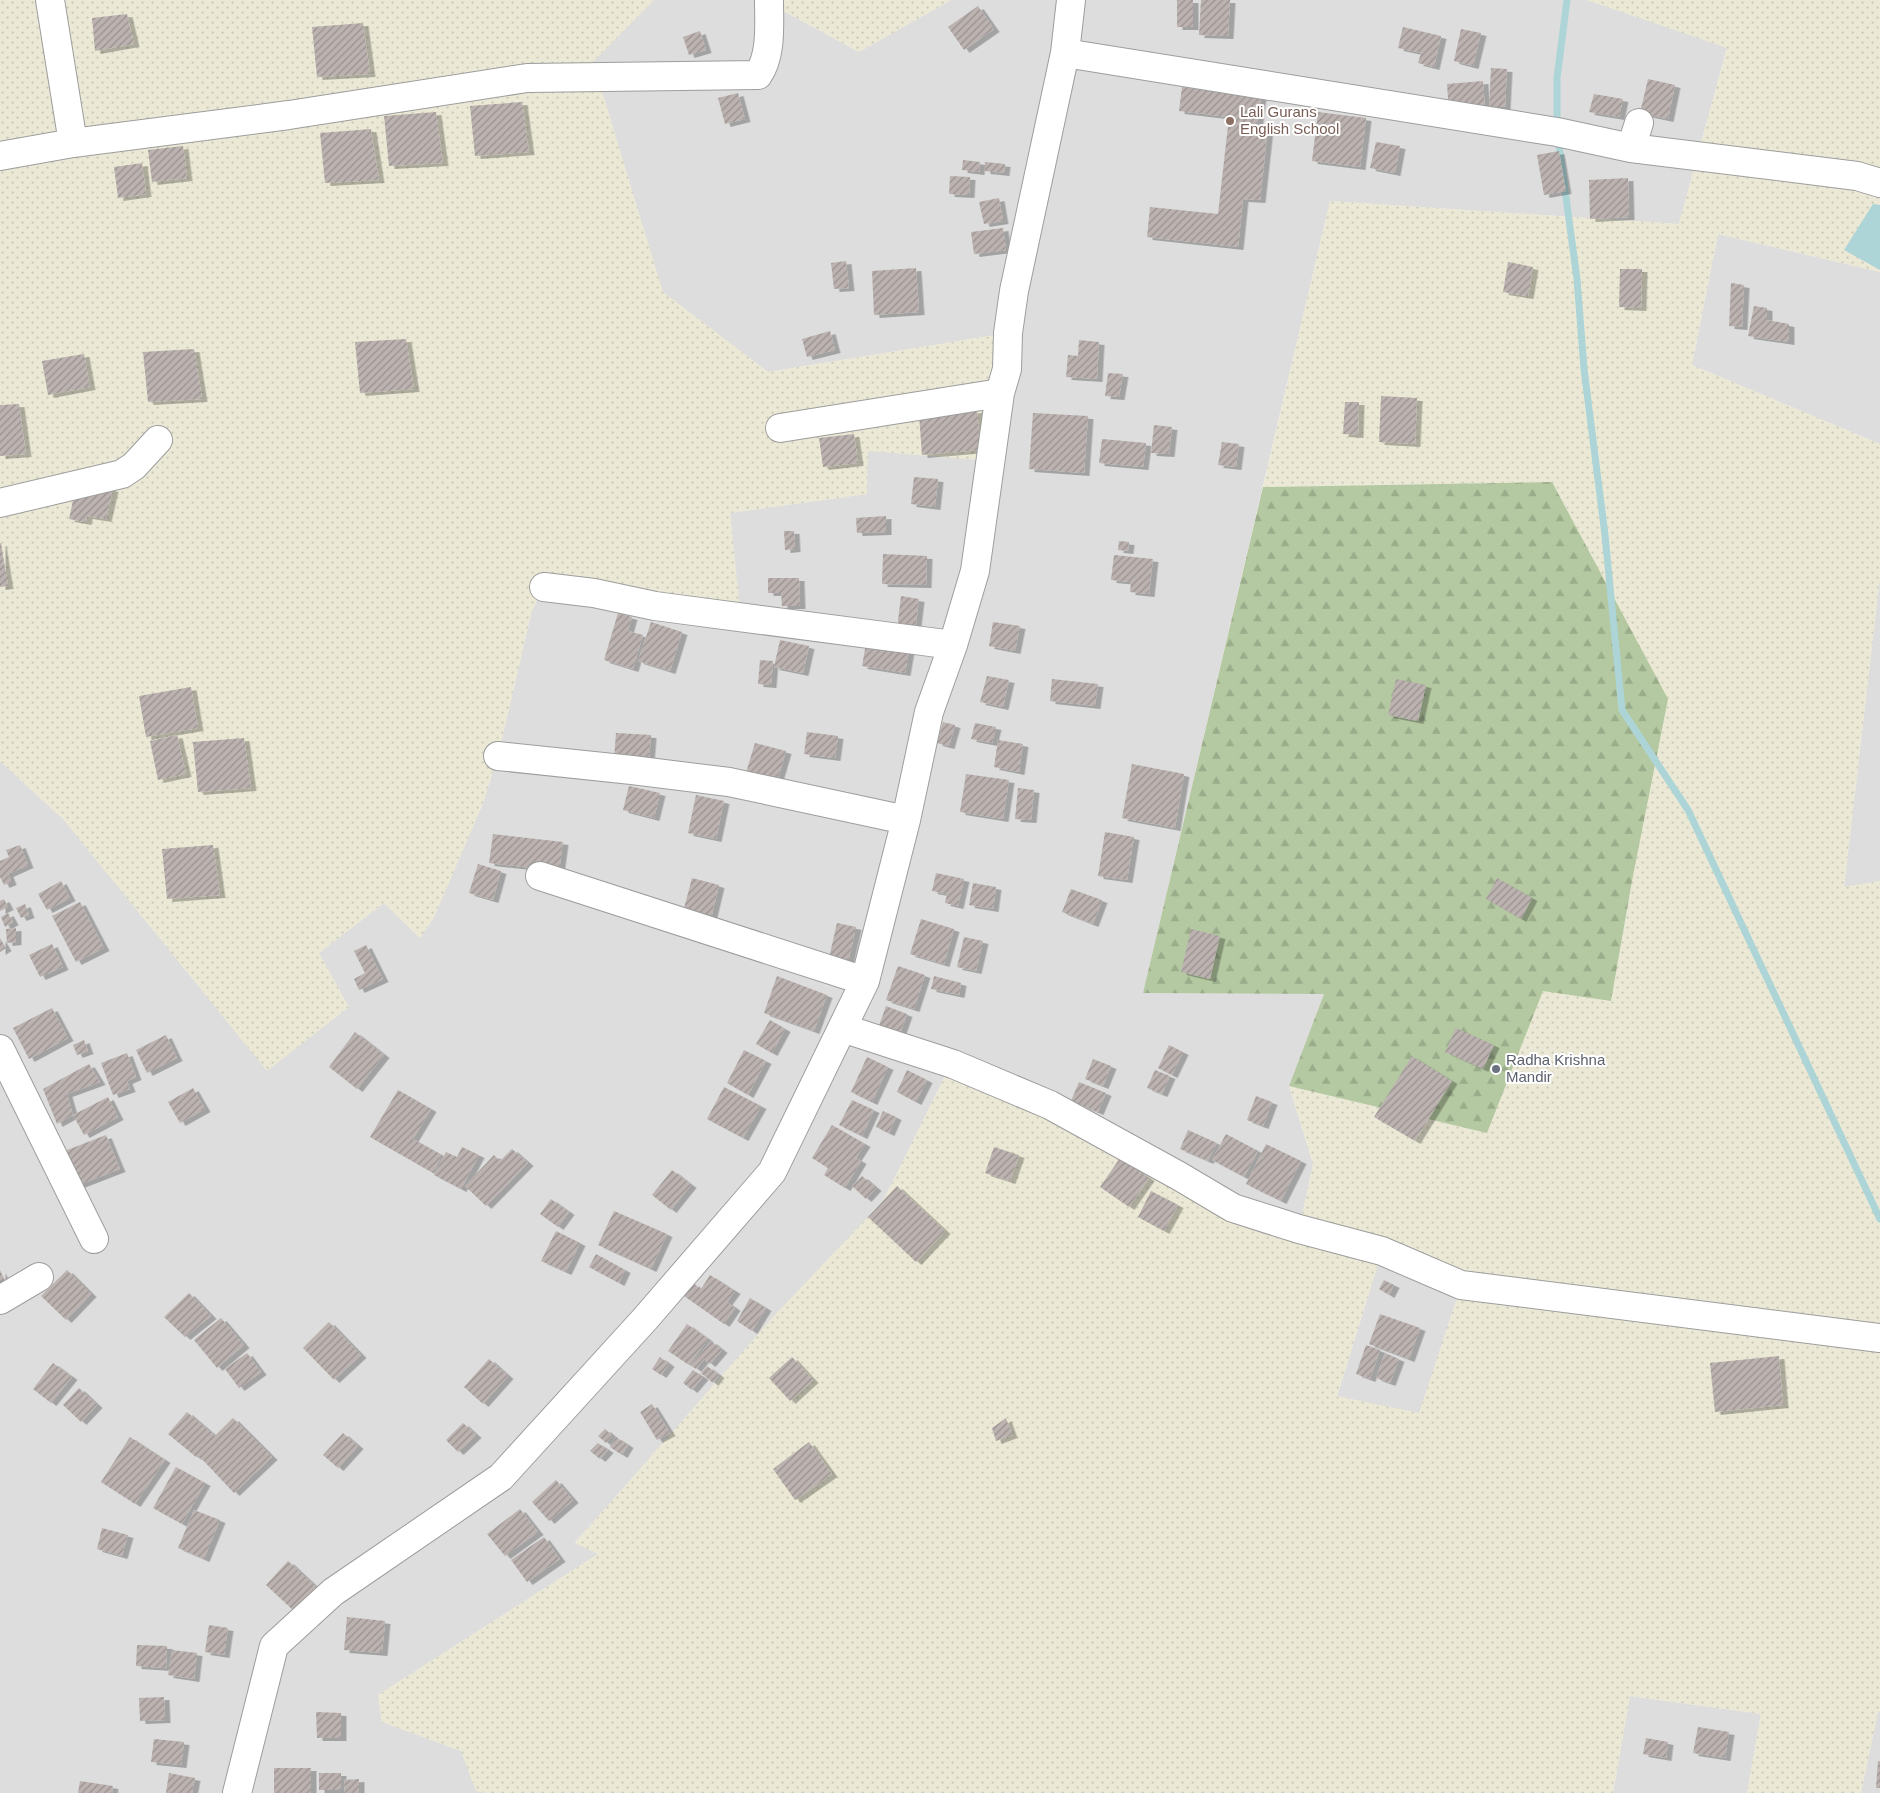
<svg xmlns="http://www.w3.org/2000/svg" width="1880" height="1793" viewBox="0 0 1880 1793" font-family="Helvetica,sans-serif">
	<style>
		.residential { fill: #ddd }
		.farmland { fill: url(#farmland-dots); fill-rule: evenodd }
		.forest { fill: url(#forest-firs) }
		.water { fill: #add5d7 }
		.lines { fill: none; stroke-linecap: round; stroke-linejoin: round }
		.stream { stroke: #add5d7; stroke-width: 7 }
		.building { fill: url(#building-hatch); filter: url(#shadow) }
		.minor-casing { stroke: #9d9d9d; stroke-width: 30 }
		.minor { stroke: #fff; stroke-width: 28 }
		.education-dot { fill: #8d6e63; stroke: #fff; stroke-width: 2 }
		.worship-dot { fill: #6b7280; stroke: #fff; stroke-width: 2 }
		.labels { text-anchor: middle; stroke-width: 4; stroke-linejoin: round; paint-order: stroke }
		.education-label { font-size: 15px; fill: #785e54; stroke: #fff; text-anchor: start }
		.worship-label { font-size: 15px; fill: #5b616d; stroke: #fff; text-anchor: start }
	</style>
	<defs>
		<pattern id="farmland-dots" width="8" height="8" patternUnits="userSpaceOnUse" patternTransform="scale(1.25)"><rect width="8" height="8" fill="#ebe9d5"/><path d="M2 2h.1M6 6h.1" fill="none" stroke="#c9c8b7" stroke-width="1.8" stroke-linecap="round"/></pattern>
		<pattern id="forest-firs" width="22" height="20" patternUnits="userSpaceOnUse" patternTransform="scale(1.25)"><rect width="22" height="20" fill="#b4c9a1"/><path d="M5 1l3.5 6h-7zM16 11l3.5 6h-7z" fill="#9aac8a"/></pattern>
		<pattern id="building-hatch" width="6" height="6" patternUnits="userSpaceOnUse" patternTransform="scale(1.25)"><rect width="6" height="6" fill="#bcb3b0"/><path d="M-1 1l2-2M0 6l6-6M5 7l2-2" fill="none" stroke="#98918f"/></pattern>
		<filter id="shadow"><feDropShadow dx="5.5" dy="3" stdDeviation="0" flood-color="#0004"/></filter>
	</defs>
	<rect width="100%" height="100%" fill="#efebe7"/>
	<path class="residential" d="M 654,0 L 763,0 L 859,52 L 951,0 L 1587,0 L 1727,47 L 1679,224 L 1330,201 L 1143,993 L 1324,994 L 1289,1086 L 1313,1164 L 1299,1229 L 949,1068 L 883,1201 L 575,1542 L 598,1554 L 378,1695 L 382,1722 L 462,1751 L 476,1791 L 489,1793 L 0,1793 L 0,761 L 63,819 L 319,953 L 384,903 L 420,938 L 434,917 L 482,806 L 498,756 L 532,610 L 544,587 L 740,616 L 730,513 L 867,494 L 867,451 L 1007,333 L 768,372 L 662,292 L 593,61 Z
		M 1718,234 L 1880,272 L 1880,444 L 1692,365 Z
		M 1880,577 L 1880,881 L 1844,888 Z
		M 1382,1251 L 1461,1285 L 1420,1414 L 1337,1397 Z
		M 1630,1696 L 1761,1714 L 1747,1793 L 1613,1793 Z
		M 1878,1711 L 1880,1711 L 1880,1793 L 1861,1793 Z"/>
	<path class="farmland" d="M 0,0 L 654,0 L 593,62 L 663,292 L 768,372 L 1008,333 L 990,461 L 868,451 L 867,494 L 730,513 L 741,617 L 544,587 L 532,610 L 498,756 L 482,806 L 434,917 L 420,938 L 384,903 L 319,953 L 349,1007 L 267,1071 L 63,819 L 0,761 Z
		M 763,0 L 951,0 L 859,52 Z
		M 1587,0 L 1880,0 L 1880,272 L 1718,234 L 1692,365 L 1880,444 L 1880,577 L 1844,887 L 1880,881 L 1880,1711 L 1878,1712 L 1861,1793 L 1747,1793 L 1761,1714 L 1630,1696 L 1613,1793 L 489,1793 L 476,1791 L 461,1751 L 382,1722 L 378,1695 L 598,1554 L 575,1543 L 772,1318 L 883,1201 L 949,1068 L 1299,1228 L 1313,1164 L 1289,1086 L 1487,1133 L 1543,990 L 1611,1001 L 1632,881 L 1552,482 L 1263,487 L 1330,201 L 1679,224 L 1727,48 ZM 1382,1251 L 1461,1285 L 1419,1413 L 1337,1396 Z"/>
	<path class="forest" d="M 1552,482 L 1668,699 L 1632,881 L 1611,1001 L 1543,991 L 1487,1133 L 1289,1086 L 1324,994 L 1143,993 L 1263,487 Z"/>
	<path class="water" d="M 1873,204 L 1880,205 L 1880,270 L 1844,250 Z"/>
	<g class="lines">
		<path class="stream" d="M 1557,127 L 1557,78 L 1567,0
			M 1558,138 L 1577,279 L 1584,369 L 1605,535 L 1622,710 L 1688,810 L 1880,1219"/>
	</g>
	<path class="building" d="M 1177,0 L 1193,0 L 1193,27 L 1177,27 Z
		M 1201,0 L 1230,0 L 1228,36 L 1199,35 Z
		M 978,6 L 994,29 L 964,50 L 948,27 Z
		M 127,14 L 134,44 L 95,51 L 92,18 Z
		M 363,23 L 370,74 L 317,77 L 312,27 Z
		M 1403,27 L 1441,36 L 1434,67 L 1418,63 L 1421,53 L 1398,48 Z
		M 1461,29 L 1481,33 L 1473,66 L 1454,61 Z
		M 700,31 L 706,50 L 689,55 L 683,37 Z
		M 1491,68 L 1507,69 L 1505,107 L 1489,107 Z
		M 1648,79 L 1675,85 L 1668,119 L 1640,113 Z
		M 1483,81 L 1485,110 L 1449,113 L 1447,84 Z
		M 1182,87 L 1261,96 L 1257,127 L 1268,128 L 1260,200 L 1243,199 L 1238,247 L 1147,237 L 1150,207 L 1218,214 L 1229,117 L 1179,111 Z
		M 738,93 L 745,119 L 725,124 L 718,98 Z
		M 1594,94 L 1623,99 L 1619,117 L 1589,112 Z
		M 522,102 L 529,152 L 475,156 L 470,106 Z
		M 436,112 L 443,163 L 389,166 L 384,116 Z
		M 1318,112 L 1366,118 L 1360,167 L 1312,161 Z
		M 371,129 L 379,180 L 325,183 L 320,133 Z
		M 1376,142 L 1400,146 L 1395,173 L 1370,168 Z
		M 183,146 L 187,178 L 152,182 L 148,150 Z
		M 1559,151 L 1566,191 L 1544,195 L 1537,155 Z
		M 963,160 L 980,162 L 979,172 L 962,170 Z
		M 985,162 L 1005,164 L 1004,173 L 985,171 Z
		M 142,163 L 146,194 L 118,198 L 114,167 Z
		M 950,176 L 970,177 L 969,195 L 949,194 Z
		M 1628,178 L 1629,217 L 1590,219 L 1589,180 Z
		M 999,198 L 1003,221 L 984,224 L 979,202 Z
		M 1003,228 L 1006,250 L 974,254 L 971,232 Z
		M 846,261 L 849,288 L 834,289 L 831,263 Z
		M 1508,262 L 1533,267 L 1528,296 L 1503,292 Z
		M 916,268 L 919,312 L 874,315 L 872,271 Z
		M 1620,269 L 1642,269 L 1641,308 L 1619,307 Z
		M 1731,283 L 1744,285 L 1742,327 L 1729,326 Z
		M 1754,306 L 1767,308 L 1767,320 L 1789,324 L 1789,342 L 1748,336 Z
		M 830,331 L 835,350 L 807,357 L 802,339 Z
		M 406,339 L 414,389 L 360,393 L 355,342 Z
		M 1079,340 L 1099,342 L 1097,379 L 1066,377 L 1068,355 L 1078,356 Z
		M 194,349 L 202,399 L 148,402 L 143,352 Z
		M 84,354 L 90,387 L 48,395 L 42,361 Z
		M 1108,373 L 1123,374 L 1119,397 L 1105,396 Z
		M 1381,396 L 1417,398 L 1415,444 L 1379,442 Z
		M 1345,402 L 1359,402 L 1358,435 L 1343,434 Z
		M 19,404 L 26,454 L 0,456 L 0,405 Z
		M 977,410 L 981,450 L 922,455 L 919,415 Z
		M 1033,413 L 1088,416 L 1084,473 L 1029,469 Z
		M 1154,425 L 1172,427 L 1169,454 L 1151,453 Z
		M 854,434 L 858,463 L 823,467 L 819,438 Z
		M 1102,439 L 1146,443 L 1143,467 L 1099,463 Z
		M 1222,442 L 1239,444 L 1236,467 L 1218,465 Z
		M 914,477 L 938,479 L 935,507 L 911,504 Z
		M 93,484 L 113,489 L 106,519 L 87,516 L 86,522 L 69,519 L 75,492 L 91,497 Z
		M 886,516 L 886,532 L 857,533 L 856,518 Z
		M 784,531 L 794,531 L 795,549 L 785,550 Z
		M 1119,541 L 1129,542 L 1128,551 L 1118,550 Z
		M 0,543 L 1,543 L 8,586 L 0,587 Z
		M 883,554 L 927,556 L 926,585 L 882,584 Z
		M 1114,555 L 1153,559 L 1149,594 L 1130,592 L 1131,582 L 1111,580 Z
		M 768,578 L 799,578 L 800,606 L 782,606 L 781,593 L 768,593 Z
		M 901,596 L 919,599 L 915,632 L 897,629 Z
		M 618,613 L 632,617 L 628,631 L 643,635 L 633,669 L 604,660 Z
		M 651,622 L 682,632 L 670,671 L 638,661 Z
		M 993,622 L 1020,626 L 1015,651 L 989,646 Z
		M 867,638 L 909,650 L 905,673 L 862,666 Z
		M 780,640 L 809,646 L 803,673 L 774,667 Z
		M 760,660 L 773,661 L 771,685 L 758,684 Z
		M 987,676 L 1009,680 L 1003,707 L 980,702 Z
		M 1052,679 L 1098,684 L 1095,706 L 1050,701 Z
		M 1396,679 L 1426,685 L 1418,721 L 1388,715 Z
		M 191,687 L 198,728 L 146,737 L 139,696 Z
		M 943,722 L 955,725 L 949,746 L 937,743 Z
		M 975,723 L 996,727 L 992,743 L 971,739 Z
		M 807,732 L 838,736 L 835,758 L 804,754 Z
		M 616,733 L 651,735 L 648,774 L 613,772 Z
		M 177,735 L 186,774 L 158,780 L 150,741 Z
		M 244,738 L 251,788 L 198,792 L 193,742 Z
		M 998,740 L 1023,744 L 1019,772 L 994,767 Z
		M 755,743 L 786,751 L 772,799 L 741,789 Z
		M 1132,764 L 1184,774 L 1175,828 L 1122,818 Z
		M 966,774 L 1009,780 L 1003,819 L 960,812 Z
		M 629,786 L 660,793 L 654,818 L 623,810 Z
		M 1018,788 L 1034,790 L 1031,820 L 1015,819 Z
		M 696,795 L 724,801 L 716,839 L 688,833 Z
		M 1105,832 L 1134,837 L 1127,880 L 1098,876 Z
		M 493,834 L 563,842 L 559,871 L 489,863 Z
		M 20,845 L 28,865 L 8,874 L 11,882 L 4,885 L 0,877 L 0,861 L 9,857 L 6,850 Z
		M 213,845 L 220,895 L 167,899 L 162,849 Z
		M 478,864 L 501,871 L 493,900 L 469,893 Z
		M 936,873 L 964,879 L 958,906 L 945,903 L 947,894 L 932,891 Z
		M 692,878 L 719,885 L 710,923 L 682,916 Z
		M 1497,878 L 1532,898 L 1521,919 L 1486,899 Z
		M 61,881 L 70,898 L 47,910 L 38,894 Z
		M 973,883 L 996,887 L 993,909 L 969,905 Z
		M 1071,889 L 1102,900 L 1093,924 L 1062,912 Z
		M 4,899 L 8,907 L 0,911 L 0,901 Z
		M 80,902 L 104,948 L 76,962 L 52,916 Z
		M 25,904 L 29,915 L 21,918 L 16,908 Z
		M 8,913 L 13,922 L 5,927 L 1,917 Z
		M 921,919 L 954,929 L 944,964 L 910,954 Z
		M 837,923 L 856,927 L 848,962 L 829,958 Z
		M 16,928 L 16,942 L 7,943 L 6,929 Z
		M 1191,929 L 1220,936 L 1210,979 L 1181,972 Z
		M 964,937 L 983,941 L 976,971 L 957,967 Z
		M 0,938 L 6,948 L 0,952 Z
		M 52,944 L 63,967 L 40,977 L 29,955 Z
		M 366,945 L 383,979 L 359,990 L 354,979 L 365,973 L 354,951 Z
		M 898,966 L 925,975 L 914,1009 L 886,1000 Z
		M 777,976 L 827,995 L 814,1031 L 764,1013 Z
		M 934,976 L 961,983 L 959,995 L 931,989 Z
		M 886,1006 L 907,1014 L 897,1042 L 876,1034 Z
		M 52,1008 L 68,1038 L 29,1059 L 13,1028 Z
		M 770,1020 L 785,1029 L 772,1053 L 756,1044 Z
		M 1456,1028 L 1494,1045 L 1483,1069 L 1445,1052 Z
		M 355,1032 L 384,1055 L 357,1089 L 329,1067 Z
		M 166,1035 L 177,1058 L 147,1073 L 136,1050 Z
		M 84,1040 L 88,1051 L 77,1055 L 73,1045 Z
		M 1169,1045 L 1183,1052 L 1172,1075 L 1158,1068 Z
		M 744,1050 L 766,1061 L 748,1095 L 727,1083 Z
		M 127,1053 L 136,1077 L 127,1081 L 130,1089 L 113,1095 L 101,1063 Z
		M 1412,1056 L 1452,1081 L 1415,1141 L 1374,1117 Z
		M 867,1057 L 888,1067 L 872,1102 L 851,1092 Z
		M 1093,1059 L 1111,1066 L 1103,1086 L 1085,1079 Z
		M 89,1064 L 100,1082 L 67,1094 L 73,1115 L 57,1124 L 43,1089 Z
		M 907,1070 L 927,1080 L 916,1102 L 897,1092 Z
		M 1155,1070 L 1170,1076 L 1162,1094 L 1147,1088 Z
		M 1079,1082 L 1106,1093 L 1098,1112 L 1071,1101 Z
		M 724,1087 L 761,1106 L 743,1138 L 707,1119 Z
		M 193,1088 L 205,1109 L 180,1123 L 168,1102 Z
		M 398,1090 L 431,1109 L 413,1139 L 442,1155 L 433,1173 L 370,1137 Z
		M 1256,1096 L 1272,1102 L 1263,1126 L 1247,1120 Z
		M 108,1097 L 118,1117 L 84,1135 L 73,1115 Z
		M 852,1100 L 874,1110 L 862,1136 L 839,1125 Z
		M 883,1111 L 896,1117 L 889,1133 L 876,1127 Z
		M 832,1125 L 865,1144 L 856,1158 L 861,1161 L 845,1188 L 824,1175 L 828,1168 L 812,1158 Z
		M 1188,1130 L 1217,1143 L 1208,1161 L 1180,1149 Z
		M 1226,1134 L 1258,1151 L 1244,1177 L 1212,1160 Z
		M 106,1135 L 120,1169 L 76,1186 L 62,1152 Z
		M 1266,1144 L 1301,1161 L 1281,1201 L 1246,1184 Z
		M 462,1147 L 479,1155 L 461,1189 L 434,1175 L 446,1152 L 457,1157 Z
		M 994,1147 L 1019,1155 L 1010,1181 L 985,1173 Z
		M 512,1149 L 528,1163 L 486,1206 L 465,1186 L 494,1155 L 500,1161 Z
		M 1120,1158 L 1149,1178 L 1129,1207 L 1100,1187 Z
		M 672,1170 L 691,1185 L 671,1210 L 652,1195 Z
		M 862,1176 L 876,1188 L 866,1199 L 852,1186 Z
		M 897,1186 L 945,1231 L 916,1262 L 868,1217 Z
		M 1151,1191 L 1178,1205 L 1164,1231 L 1138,1217 Z
		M 551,1199 L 569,1212 L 558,1227 L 540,1214 Z
		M 614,1211 L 667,1234 L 651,1269 L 598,1245 Z
		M 556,1231 L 580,1243 L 566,1272 L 541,1261 Z
		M 596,1254 L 625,1270 L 619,1283 L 589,1267 Z
		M 0,1270 L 7,1285 L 0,1289 Z
		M 67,1270 L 91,1294 L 66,1320 L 41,1296 Z
		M 710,1275 L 735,1291 L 727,1302 L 735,1308 L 724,1324 L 684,1296 L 693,1283 L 701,1289 Z
		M 1384,1280 L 1394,1285 L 1389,1295 L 1379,1289 Z
		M 189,1293 L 211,1316 L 185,1337 L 164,1317 Z
		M 750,1298 L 766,1308 L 752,1331 L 737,1321 Z
		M 1380,1314 L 1420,1328 L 1409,1359 L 1369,1344 Z
		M 221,1318 L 244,1345 L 217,1368 L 194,1340 Z
		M 329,1322 L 361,1355 L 334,1380 L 303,1348 Z
		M 687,1324 L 708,1339 L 689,1365 L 668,1351 Z
		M 711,1341 L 722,1350 L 710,1364 L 704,1359 L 696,1369 L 691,1365 Z
		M 1366,1345 L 1380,1350 L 1370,1379 L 1356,1374 Z
		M 247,1353 L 261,1372 L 239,1388 L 225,1369 Z
		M 1385,1353 L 1399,1359 L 1390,1383 L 1376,1378 Z
		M 1779,1356 L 1783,1405 L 1715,1412 L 1710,1363 Z
		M 660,1357 L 669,1364 L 661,1375 L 652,1369 Z
		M 792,1357 L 813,1380 L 790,1401 L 769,1378 Z
		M 489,1359 L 508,1376 L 483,1404 L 464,1387 Z
		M 53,1363 L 72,1377 L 51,1403 L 33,1389 Z
		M 707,1366 L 719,1375 L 713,1383 L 701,1373 Z
		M 693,1370 L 703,1377 L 692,1390 L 683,1383 Z
		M 79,1388 L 97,1405 L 81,1422 L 63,1405 Z
		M 652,1404 L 670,1433 L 657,1440 L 640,1412 Z
		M 187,1412 L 215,1436 L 233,1418 L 272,1457 L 234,1493 L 198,1455 L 196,1457 L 168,1434 Z
		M 1006,1418 L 1012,1435 L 996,1441 L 992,1428 Z
		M 463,1423 L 476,1435 L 458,1452 L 446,1440 Z
		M 605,1429 L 612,1435 L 606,1443 L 598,1436 Z
		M 343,1433 L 358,1446 L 338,1468 L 323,1455 Z
		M 130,1437 L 165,1460 L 135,1504 L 101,1482 Z
		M 616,1437 L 628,1445 L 622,1455 L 610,1447 Z
		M 809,1442 L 832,1474 L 795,1500 L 773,1469 Z
		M 598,1443 L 608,1450 L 600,1459 L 590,1451 Z
		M 176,1467 L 205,1483 L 182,1524 L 153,1508 Z
		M 556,1480 L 573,1500 L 549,1521 L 532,1502 Z
		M 520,1509 L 538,1532 L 505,1556 L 487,1534 Z
		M 194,1510 L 220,1520 L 204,1559 L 178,1548 Z
		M 102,1528 L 128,1535 L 122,1556 L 97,1549 Z
		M 544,1537 L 560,1559 L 527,1582 L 511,1560 Z
		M 288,1561 L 318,1589 L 296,1613 L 266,1585 Z
		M 347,1617 L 385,1621 L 382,1653 L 344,1650 Z
		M 209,1625 L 228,1628 L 224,1655 L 205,1652 Z
		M 137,1645 L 167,1646 L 166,1668 L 136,1666 Z
		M 172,1650 L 197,1653 L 194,1679 L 168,1675 Z
		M 164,1697 L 165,1720 L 140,1721 L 139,1698 Z
		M 316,1712 L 341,1713 L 341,1738 L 317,1738 Z
		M 1698,1727 L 1729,1732 L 1725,1758 L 1693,1753 Z
		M 1646,1738 L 1668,1742 L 1666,1758 L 1643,1754 Z
		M 154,1739 L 184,1742 L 181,1765 L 151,1762 Z
		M 1878,1761 L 1880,1761 L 1880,1788 L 1876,1788 Z
		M 274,1768 L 311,1768 L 311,1793 L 274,1793 Z
		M 169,1773 L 195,1778 L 192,1793 L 166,1793 Z
		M 319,1773 L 341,1773 L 341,1790 L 319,1790 Z
		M 359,1779 L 359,1793 L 345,1793 L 344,1780 Z
		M 80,1781 L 113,1786 L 112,1793 L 78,1793 Z"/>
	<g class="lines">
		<defs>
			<path id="minor" d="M 50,0 L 73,143
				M 1065,53 L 1557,132 L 1631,148 L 1639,123
				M 1631,148 L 1857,176 L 1880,183
				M 0,156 L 73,143 L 289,115 L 527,78 L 758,75 C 772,55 769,24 769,0
				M 780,428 L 1000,393
				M 0,503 L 122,474 L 134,466 L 158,440
				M 544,587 L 594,593 L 655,606 L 953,645
				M 498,756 L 632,770 L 729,782 L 906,820
				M 540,876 L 865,981
				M 842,1028 L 953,1064 L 1050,1105 L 1179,1176 L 1233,1208 L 1299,1229 L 1382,1251 L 1461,1285 L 1880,1338
				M 0,1049 L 94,1239
				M 0,1300 L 39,1277
				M 237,1793 L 274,1646 L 333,1592 L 501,1477 L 645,1319 L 772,1172 L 865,981 L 906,820 L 929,712 L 953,645 L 975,571 L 1000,393 L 1007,369 L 1008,333 L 1014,291 L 1065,53 L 1071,0"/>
		</defs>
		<use href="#minor" class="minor-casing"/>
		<use href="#minor" class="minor"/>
	</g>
	<circle class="education-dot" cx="1230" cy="121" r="5"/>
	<circle class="worship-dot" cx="1496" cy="1069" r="5"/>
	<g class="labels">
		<g class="education-label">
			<text x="1240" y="117">Lali Gurans<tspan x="1240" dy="17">English School</tspan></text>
		</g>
		<g class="worship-label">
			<text x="1506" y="1065">Radha Krishna<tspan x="1506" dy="17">Mandir</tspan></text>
		</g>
	</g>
</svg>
